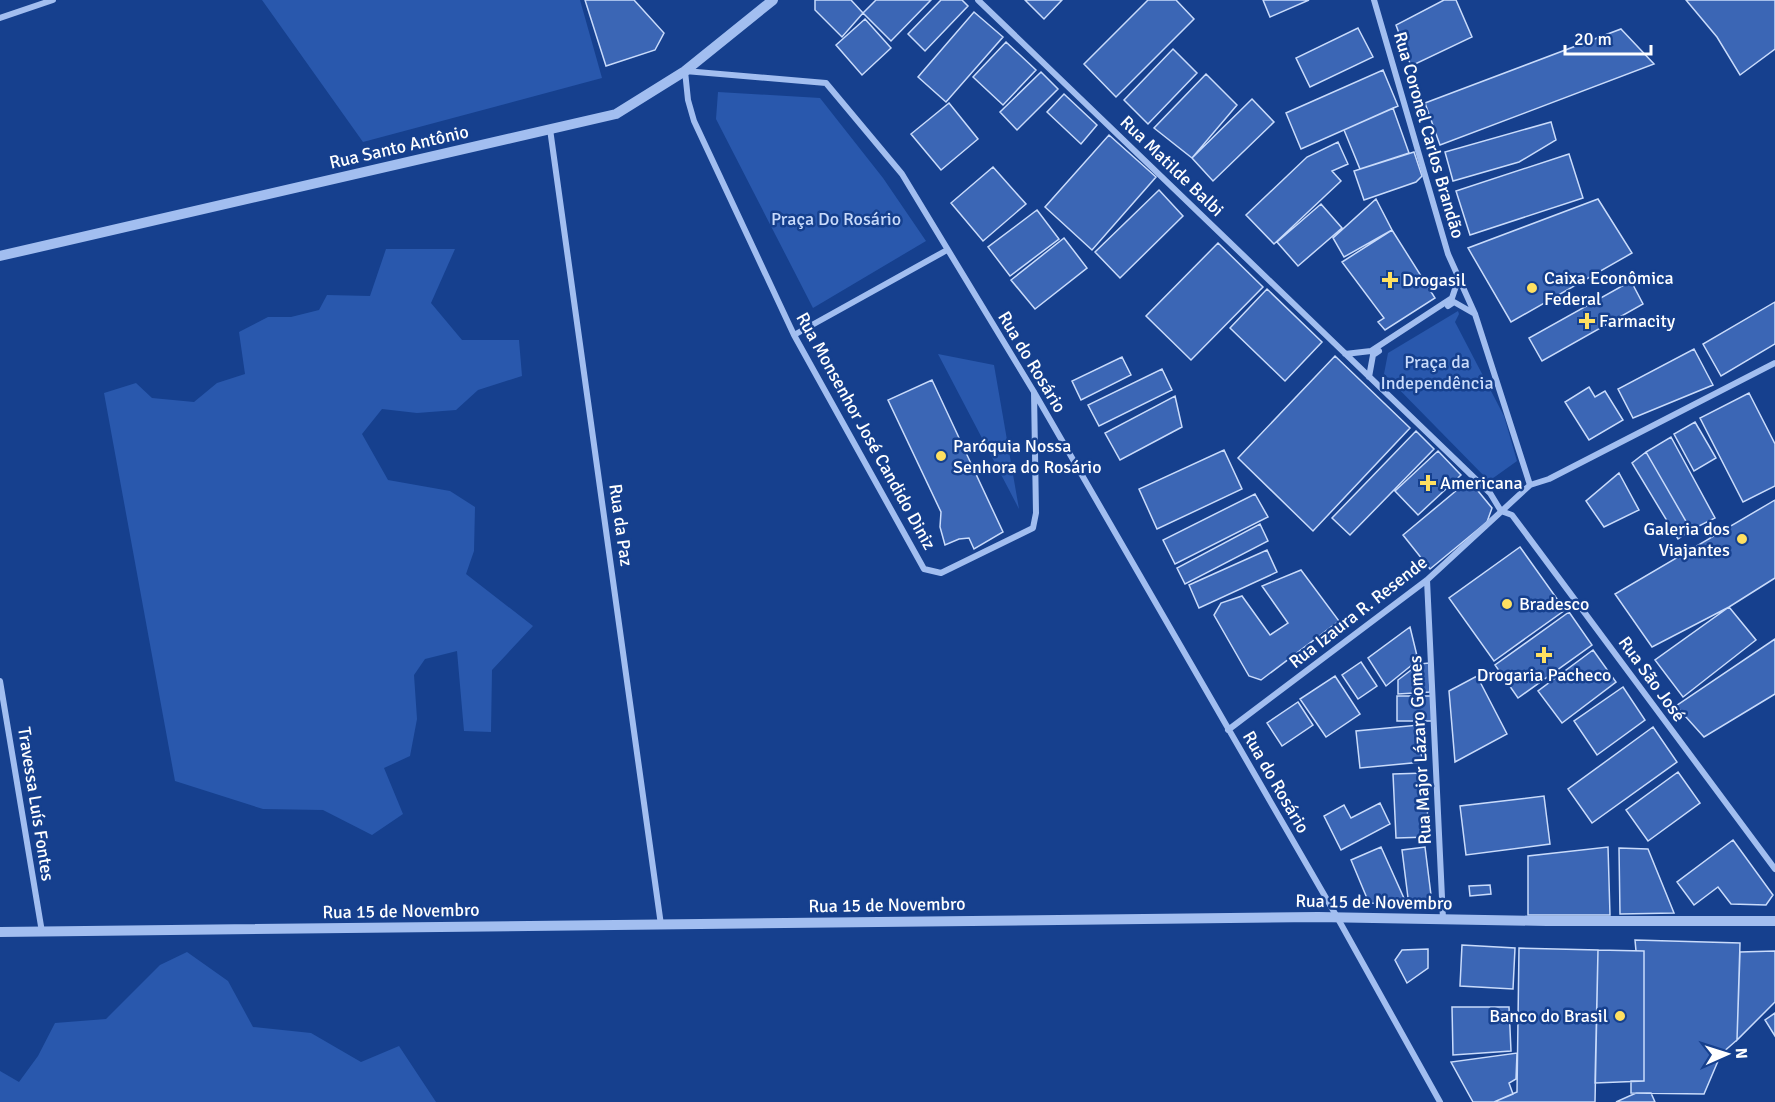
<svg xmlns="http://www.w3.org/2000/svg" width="1775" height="1102" viewBox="0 0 1775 1102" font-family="Signika,sans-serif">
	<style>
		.green { fill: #2958ad }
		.building { fill: #3b66b5; stroke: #c9dbfb; stroke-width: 1.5 }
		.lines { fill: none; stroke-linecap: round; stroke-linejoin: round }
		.minor { stroke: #a2bef0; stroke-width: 6 }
		.tertiary { stroke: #a2bef0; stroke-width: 10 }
		.poi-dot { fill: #ffe061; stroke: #16408e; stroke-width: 2 }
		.labels { text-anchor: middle; stroke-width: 5; stroke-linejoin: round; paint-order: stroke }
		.street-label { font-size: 18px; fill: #fff; stroke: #16408e }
		.park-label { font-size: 18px; fill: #c9dbfb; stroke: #16408e }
		.poi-label { font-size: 18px; fill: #fff; stroke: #16408e; text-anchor: start }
	</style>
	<rect width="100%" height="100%" fill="#16408e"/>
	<path class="green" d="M 262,0 L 580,0 L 602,78 L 363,142 Z
		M 718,92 L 820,98 L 883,178 L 926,241 L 813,308 L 716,119 Z
		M 386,249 L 455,249 L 431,303 L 462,340 L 519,340 L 522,376 L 478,390 L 456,410 L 417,413 L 382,409 L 362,434 L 388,480 L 450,491 L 475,507 L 474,551 L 466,574 L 533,626 L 492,670 L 491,732 L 464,731 L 457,651 L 425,659 L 414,675 L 417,719 L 410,756 L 384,768 L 403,814 L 372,835 L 323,810 L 263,809 L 175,781 L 104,393 L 136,383 L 152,398 L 194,402 L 217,383 L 245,374 L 239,332 L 268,317 L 291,317 L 319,310 L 327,295 L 370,296 Z
		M 1458,311 L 1459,314 L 1455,322 L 1504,416 L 1517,461 L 1489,481 L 1384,374 L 1388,353 Z
		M 938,354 L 994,365 L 1019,509 Z
		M 187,952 L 228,981 L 253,1027 L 311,1033 L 361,1062 L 399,1046 L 436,1102 L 0,1102 L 0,1071 L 19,1082 L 38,1056 L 55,1023 L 106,1019 L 160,965 Z"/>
	<path class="building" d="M 585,0 L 634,0 L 664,33 L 655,50 L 606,66 Z
		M 815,0 L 851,0 L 863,13 L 842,37 L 815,10 Z
		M 876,0 L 931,0 L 891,41 L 863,13 Z
		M 941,0 L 962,0 L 968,6 L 925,51 L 908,34 Z
		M 1025,0 L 1062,0 L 1044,19 Z
		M 1148,0 L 1176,0 L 1194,19 L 1116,97 L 1084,64 Z
		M 1263,0 L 1309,0 L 1270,17 Z
		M 1444,0 L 1456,0 L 1472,37 L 1411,66 L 1396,25 Z
		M 1686,0 L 1775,0 L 1775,49 L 1740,75 L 1717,37 Z
		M 974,12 L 1003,37 L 946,102 L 918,77 Z
		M 865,19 L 891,48 L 862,75 L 836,45 Z
		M 1358,28 L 1373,57 L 1310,87 L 1296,58 Z
		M 1621,29 L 1654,64 L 1440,145 L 1425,103 Z
		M 1006,42 L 1036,70 L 1003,105 L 973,77 Z
		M 1173,49 L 1197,73 L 1148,124 L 1124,100 Z
		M 1383,70 L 1398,106 L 1301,149 L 1286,113 Z
		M 1041,72 L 1058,89 L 1017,130 L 1000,112 Z
		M 1206,74 L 1237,105 L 1192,158 L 1154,128 Z
		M 1064,94 L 1097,125 L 1081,144 L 1047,112 Z
		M 1252,99 L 1274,122 L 1213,181 L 1192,158 Z
		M 949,103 L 978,139 L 941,170 L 911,134 Z
		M 1393,108 L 1409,153 L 1360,169 L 1344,130 Z
		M 1551,122 L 1556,140 L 1519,162 L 1453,181 L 1445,152 Z
		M 1109,135 L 1156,177 L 1092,250 L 1045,207 Z
		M 1338,142 L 1348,164 L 1332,171 L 1341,181 L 1274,244 L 1246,215 L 1307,157 Z
		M 1414,152 L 1422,176 L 1416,182 L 1364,200 L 1354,171 Z
		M 1569,154 L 1583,198 L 1470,235 L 1456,191 Z
		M 993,167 L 1026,204 L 983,241 L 951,203 Z
		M 1159,190 L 1183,216 L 1120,278 L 1095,252 Z
		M 1376,199 L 1392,230 L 1344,257 L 1333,238 Z
		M 1598,199 L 1632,253 L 1511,322 L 1468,248 Z
		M 1321,204 L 1342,228 L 1298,266 L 1277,242 Z
		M 1037,210 L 1059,239 L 1010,276 L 988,247 Z
		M 1392,230 L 1435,298 L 1385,330 L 1378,322 L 1384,318 L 1342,262 Z
		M 1064,238 L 1087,268 L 1035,309 L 1011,280 Z
		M 1218,243 L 1263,287 L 1191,360 L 1146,316 Z
		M 1631,281 L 1643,304 L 1542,361 L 1529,338 Z
		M 1267,289 L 1322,342 L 1285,381 L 1230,328 Z
		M 1775,302 L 1775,344 L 1721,376 L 1703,344 Z
		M 1694,349 L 1713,385 L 1633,418 L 1618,389 Z
		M 1335,356 L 1410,428 L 1313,531 L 1238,458 Z
		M 1122,357 L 1131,375 L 1081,400 L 1072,381 Z
		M 1162,369 L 1172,390 L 1099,426 L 1088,405 Z
		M 932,380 L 1003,532 L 974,549 L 969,538 L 959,539 L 945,545 L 940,527 L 941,512 L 888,400 Z
		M 1589,387 L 1595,397 L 1605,391 L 1623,420 L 1589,440 L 1565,402 Z
		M 1749,393 L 1775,444 L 1775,486 L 1743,502 L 1700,418 Z
		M 1175,396 L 1182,427 L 1120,460 L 1105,433 Z
		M 1695,422 L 1716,458 L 1694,471 L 1674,434 Z
		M 1416,431 L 1434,449 L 1350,535 L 1332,518 Z
		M 1671,437 L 1715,518 L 1691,530 L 1646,452 Z
		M 1224,450 L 1242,489 L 1157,529 L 1139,489 Z
		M 1438,451 L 1461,475 L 1418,515 L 1395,491 Z
		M 1646,452 L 1691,530 L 1678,539 L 1632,463 Z
		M 1619,473 L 1639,510 L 1604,527 L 1586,501 Z
		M 1469,480 L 1492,508 L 1487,522 L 1430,569 L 1403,535 Z
		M 1255,494 L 1268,517 L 1175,564 L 1163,540 Z
		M 1775,500 L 1775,578 L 1729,607 L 1652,647 L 1615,594 Z
		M 1260,524 L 1268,541 L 1185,584 L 1177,568 Z
		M 1520,547 L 1565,610 L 1494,661 L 1449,598 Z
		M 1267,550 L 1277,572 L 1199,608 L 1189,585 Z
		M 1301,570 L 1339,621 L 1261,680 L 1249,676 L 1214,615 L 1221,603 L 1242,596 L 1270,635 L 1288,623 L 1262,586 Z
		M 1729,607 L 1756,640 L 1683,697 L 1655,660 Z
		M 1569,612 L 1592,645 L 1518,698 L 1495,665 Z
		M 1410,627 L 1418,660 L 1386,686 L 1368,658 Z
		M 1775,639 L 1775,694 L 1704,737 L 1676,706 Z
		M 1593,650 L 1616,682 L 1562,723 L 1538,691 Z
		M 1361,662 L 1377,686 L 1358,699 L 1342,675 Z
		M 1429,663 L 1430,692 L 1398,694 L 1398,680 L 1419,664 Z
		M 1335,676 L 1360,714 L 1326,737 L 1300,699 Z
		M 1477,676 L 1507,734 L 1455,762 L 1449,691 Z
		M 1623,687 L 1645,720 L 1597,755 L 1574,721 Z
		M 1397,696 L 1432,696 L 1432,721 L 1397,721 Z
		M 1298,702 L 1313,725 L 1282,746 L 1267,723 Z
		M 1419,725 L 1422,762 L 1360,768 L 1356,731 Z
		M 1653,727 L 1677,762 L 1592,823 L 1568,789 Z
		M 1678,772 L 1700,803 L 1648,841 L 1626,810 Z
		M 1425,773 L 1429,837 L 1396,838 L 1393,774 Z
		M 1544,796 L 1550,844 L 1466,855 L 1460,806 Z
		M 1380,803 L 1390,824 L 1341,850 L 1324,816 L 1344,805 L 1351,818 Z
		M 1733,840 L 1773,895 L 1766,905 L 1731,904 L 1718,887 L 1694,905 L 1677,882 Z
		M 1381,847 L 1407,905 L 1369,903 L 1351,860 Z
		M 1425,847 L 1432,903 L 1409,906 L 1402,850 Z
		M 1608,847 L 1610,915 L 1528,915 L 1528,856 Z
		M 1619,848 L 1648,849 L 1674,913 L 1620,914 Z
		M 1490,885 L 1491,894 L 1470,896 L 1469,886 Z
		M 1635,940 L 1740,943 L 1737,1040 L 1721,1054 L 1704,1094 L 1631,1093 L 1631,1081 L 1644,1081 L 1644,951 L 1636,951 Z
		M 1462,945 L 1515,948 L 1513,989 L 1460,986 Z
		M 1519,948 L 1598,950 L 1595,1102 L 1494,1102 L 1517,1092 Z
		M 1428,949 L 1428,968 L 1407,983 L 1395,960 L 1402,950 Z
		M 1598,950 L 1644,951 L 1644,1081 L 1595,1083 Z
		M 1775,951 L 1775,1002 L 1737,1040 L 1740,952 Z
		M 1452,1007 L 1509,1007 L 1511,1051 L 1453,1055 Z
		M 1775,1013 L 1775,1036 L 1765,1020 Z
		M 1517,1053 L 1516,1079 L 1509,1083 L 1513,1094 L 1494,1102 L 1473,1102 L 1451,1062 Z
		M 1636,1093 L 1651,1093 L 1655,1102 L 1616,1102 Z"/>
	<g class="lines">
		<path class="minor" d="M 978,0 L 1490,493 L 1501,511
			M 1374,0 L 1448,254 L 1475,314 L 1530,485
			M 0,18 L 53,0
			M 550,129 L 661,925
			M 1448,306 L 1454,302 L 1475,314
			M 794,335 L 947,250
			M 1345,354 L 1371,351 L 1452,298 L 1459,277
			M 1369,377 L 1373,355 L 1379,351
			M 1034,392 L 1036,513 L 1033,528 L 941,573 L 924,569 L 794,335 L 694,121 L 688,100 L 685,71 L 826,83 L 902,174 L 1034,392 L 1337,917 L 1440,1102
			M 1501,511 L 1512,515 L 1775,869
			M 1427,580 L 1443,919
			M 0,681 L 42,932
			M 1228,730 L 1427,580 L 1530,485 L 1549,479 L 1775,363"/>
		<path class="tertiary" d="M 0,256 L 616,114 L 685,71 L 773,0
			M 0,932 L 1318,917 L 1547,921 L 1775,921"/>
	</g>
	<g class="poi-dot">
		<path d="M1387 271h6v6h6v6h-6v6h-6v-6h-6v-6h6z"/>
		<circle cx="1532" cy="288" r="6"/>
		<path d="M1584 312h6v6h6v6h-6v6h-6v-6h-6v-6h6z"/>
		<circle cx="941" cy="456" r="6"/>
		<path d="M1425 474h6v6h6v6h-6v6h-6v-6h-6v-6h6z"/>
		<circle cx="1742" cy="539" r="6"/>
		<circle cx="1507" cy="604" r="6"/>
		<path d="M1541 646h6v6h6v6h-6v6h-6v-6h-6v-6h6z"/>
		<circle cx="1620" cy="1016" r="6"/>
	</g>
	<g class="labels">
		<g class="street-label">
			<text transform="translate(1429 135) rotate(74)" y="6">Rua Coronel Carlos Brandão</text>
			<text transform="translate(399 147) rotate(-13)" y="6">Rua Santo Antônio</text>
			<text transform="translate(1172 166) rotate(44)" y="6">Rua Matilde Balbi</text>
			<text transform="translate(1032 362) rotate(59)" y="6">Rua do Rosário</text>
			<text transform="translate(866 431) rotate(61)" y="6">Rua Monsenhor José Candido Diniz</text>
			<text transform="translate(621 525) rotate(82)" y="6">Rua da Paz</text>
			<text transform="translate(1358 612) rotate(-38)" y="6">Rua Izaura R. Resende</text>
			<text transform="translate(1652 679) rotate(54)" y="6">Rua São José</text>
			<text transform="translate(1420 750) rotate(-93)" y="6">Rua Major Lázaro Gomes</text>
			<text transform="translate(1276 782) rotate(60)" y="6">Rua do Rosário</text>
			<text transform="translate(36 804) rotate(81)" y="6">Travessa Luís Fontes</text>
			<text transform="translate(1374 902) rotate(1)" y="6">Rua 15 de Novembro</text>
			<text transform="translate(887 905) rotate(-1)" y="6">Rua 15 de Novembro</text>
			<text transform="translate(401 911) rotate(-1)" y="6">Rua 15 de Novembro</text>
		</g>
		<g class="park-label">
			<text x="836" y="225">Praça Do Rosário</text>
			<text x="1437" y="368">Praça da<tspan x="1437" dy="21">Independência</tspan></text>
		</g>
		<g class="poi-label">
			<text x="1544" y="284">Caixa Econômica<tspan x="1544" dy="21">Federal</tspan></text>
			<text x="1402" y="286">Drogasil</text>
			<text x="1599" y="327">Farmacity</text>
			<text x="953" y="452">Paróquia Nossa<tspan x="953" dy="21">Senhora do Rosário</tspan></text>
			<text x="1440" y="489">Americana</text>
			<text x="1730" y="535" text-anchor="end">Galeria dos<tspan x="1730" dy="21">Viajantes</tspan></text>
			<text x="1519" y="610">Bradesco</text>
			<text x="1544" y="681" text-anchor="middle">Drogaria Pacheco</text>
			<text x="1608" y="1022" text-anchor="end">Banco do Brasil</text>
		</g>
	</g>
	<g transform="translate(1727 1054) rotate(87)" stroke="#16408e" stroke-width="4.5" paint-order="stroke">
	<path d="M0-4.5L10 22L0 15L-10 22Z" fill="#ffffff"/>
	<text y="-9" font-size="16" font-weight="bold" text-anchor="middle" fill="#ffffff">N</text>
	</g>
	<path d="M1565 45v9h86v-9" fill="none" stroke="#ffffff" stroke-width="3"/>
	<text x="1574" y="45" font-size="18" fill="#ffffff" stroke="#16408e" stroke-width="4.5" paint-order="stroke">20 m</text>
</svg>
